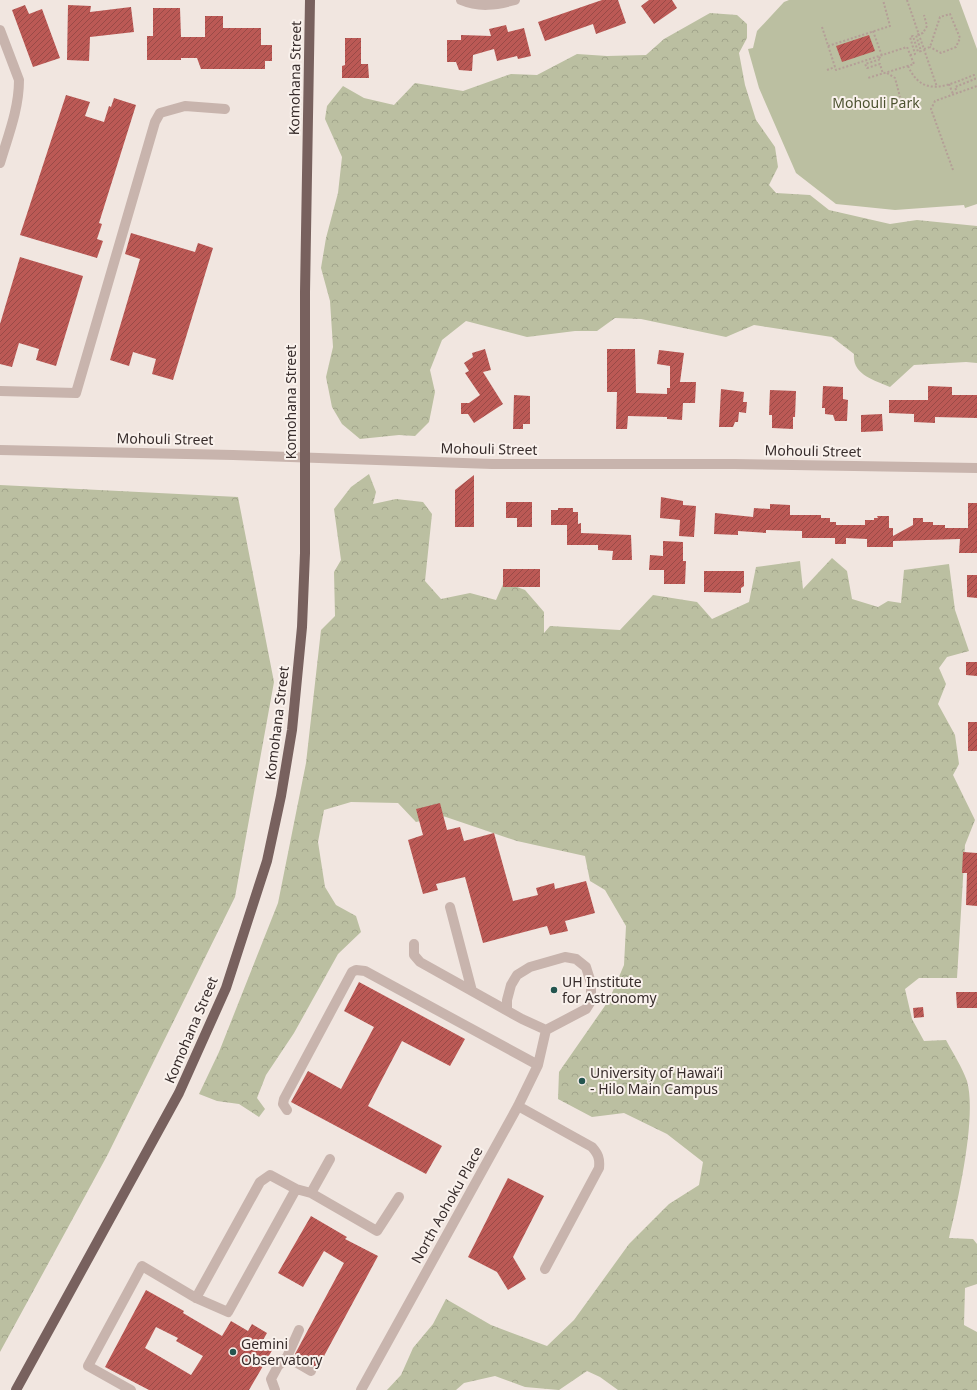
<svg xmlns="http://www.w3.org/2000/svg" width="977" height="1390" viewBox="0 0 977 1390" font-family="'Noto Sans',sans-serif">
	<style>
		.forest { fill: url(#forest-crowns) }
		.park { fill: #bbbfa1 }
		.building { fill: url(#building-hatch); fill-rule: evenodd }
		.lines { fill: none; stroke-linecap: round; stroke-linejoin: round }
		.path { stroke: #b49e97; stroke-width: 2; stroke-dasharray: 2 2; stroke-linecap: butt }
		.minor { stroke: #c8b4ad; stroke-width: 10 }
		.major { stroke: #78615e; stroke-width: 10 }
		.poi-dot { fill: #24554f; stroke: #f9f1ec; stroke-width: 1.5 }
		.labels { text-anchor: middle; stroke-width: 4; stroke-linejoin: round; paint-order: stroke }
		.street-label { font-size: 14px; fill: #372c2b; stroke: #f9f1ec }
		.park-label { font-size: 14px; fill: #4d5331; stroke: #f9f1ec }
		.poi-label { font-size: 14px; fill: #372c2b; stroke: #f9f1ec; text-anchor: start }
	</style>
	<defs>
		<pattern id="forest-crowns" width="20" height="18" patternUnits="userSpaceOnUse"><rect width="20" height="18" fill="#bbbfa1"/><path d="M2 6a3 3 0 1 1 6 0M12 15a3 3 0 1 1 6 0" fill="none" stroke="#a1a48b"/></pattern>
		<pattern id="building-hatch" width="6" height="6" patternUnits="userSpaceOnUse"><rect width="6" height="6" fill="#bb5955"/><path d="M-1 1l2-2M0 6l6-6M5 7l2-2" fill="none" stroke="#994a47"/></pattern>
	</defs>
	<rect width="100%" height="100%" fill="#f1e6e0"/>
	<path class="forest" d="M 710,13 L 737,15 L 747,24 L 747,38 L 739,53 L 745,85 L 756,120 L 775,147 L 778,167 L 769,185 L 776,193 L 810,195 L 829,210 L 890,224 L 917,220 L 977,226 L 977,363 L 966,362 L 914,365 L 890,387 C 874,380 852,375 854,354 L 832,337 L 754,325 L 726,337 L 641,319 L 615,318 L 597,331 L 575,331 L 527,337 L 466,321 L 442,340 L 430,370 L 435,392 L 429,422 L 415,436 L 399,435 L 360,439 L 342,424 L 332,407 L 326,377 L 333,347 L 330,301 L 321,268 L 326,238 L 338,193 L 342,157 L 325,119 L 327,106 L 343,86 L 364,98 L 394,105 L 415,83 L 463,91 L 511,74 L 537,75 L 577,54 L 607,56 L 646,55 L 664,39 Z
		M 369,474 L 376,492 L 373,504 L 396,499 L 423,502 L 432,514 L 425,581 L 441,599 L 470,593 L 496,600 L 504,582 L 525,590 L 544,612 L 544,633 L 550,626 L 620,630 L 653,595 L 697,602 L 712,619 L 749,602 L 756,567 L 800,561 L 803,589 L 832,558 L 847,571 L 852,599 L 878,607 L 888,601 L 901,603 L 904,570 L 949,564 L 955,610 L 969,651 L 947,657 L 939,668 L 946,684 L 938,704 L 955,735 L 959,764 L 953,775 L 975,820 L 965,845 L 957,978 L 919,978 L 905,989 L 912,1019 L 924,1041 L 946,1040 C 953,1053 962,1067 967,1081 C 977,1117 958,1200 949,1238 L 973,1239 L 977,1244 L 977,1284 L 965,1288 L 964,1325 L 977,1332 L 977,1390 L 618,1390 L 600,1377 L 587,1371 L 559,1390 L 525,1387 L 495,1376 L 464,1383 L 456,1390 L 387,1390 L 401,1375 L 413,1348 L 433,1324 L 446,1299 L 491,1325 L 547,1346 L 574,1320 L 629,1244 L 669,1204 L 699,1185 L 703,1162 L 667,1134 L 624,1113 L 592,1117 L 558,1099 L 559,1072 L 609,1000 L 624,965 L 626,926 L 605,890 L 590,881 L 585,856 L 517,841 L 443,816 L 416,822 L 398,803 L 351,802 L 324,810 L 318,842 L 325,887 L 336,905 L 356,916 L 361,932 L 338,954 L 294,1033 L 266,1075 L 257,1098 L 265,1109 L 259,1117 L 239,1104 L 217,1101 L 199,1094 L 219,1052 L 278,903 L 306,763 L 321,630 L 335,616 L 334,572 L 341,560 L 334,509 L 351,487 Z
		M 0,485 L 238,497 L 274,682 L 235,897 L 108,1154 L 0,1352 Z"/>
	<path class="park" d="M 789,0 L 959,0 L 977,49 L 977,204 L 965,208 L 964,205 L 895,210 L 836,204 L 796,173 L 759,88 L 748,49 L 753,48 L 757,31 L 784,2 Z"/>
	<path class="building" d="M 602,0 L 618,0 L 626,23 L 596,34 L 593,24 L 545,41 L 538,22 Z
		M 649,0 L 672,0 L 677,8 L 654,24 L 641,6 Z
		M 25,5 L 29,14 L 42,9 L 60,58 L 33,67 L 12,10 Z
		M 68,5 L 91,6 L 90,12 L 131,7 L 134,32 L 90,37 L 89,61 L 67,60 Z
		M 153,8 L 180,8 L 181,37 L 205,37 L 205,16 L 223,16 L 223,28 L 261,28 L 261,45 L 272,45 L 272,61 L 265,61 L 265,69 L 201,69 L 197,58 L 181,58 L 181,60 L 147,60 L 147,36 L 153,36 Z
		M 506,25 L 508,32 L 524,28 L 531,56 L 518,59 L 517,56 L 497,61 L 494,49 L 473,55 L 472,71 L 459,70 L 456,62 L 447,62 L 447,40 L 461,40 L 461,35 L 491,36 L 489,29 Z
		M 869,35 L 875,51 L 842,62 L 836,46 Z
		M 345,38 L 361,38 L 361,64 L 368,64 L 369,78 L 342,78 L 342,66 L 345,65 Z
		M 66,95 L 90,102 L 85,116 L 104,122 L 109,106 L 111,107 L 114,98 L 136,105 L 99,223 L 102,224 L 97,239 L 103,241 L 97,258 L 20,235 Z
		M 131,233 L 195,252 L 198,243 L 213,248 L 173,380 L 152,374 L 156,359 L 133,352 L 129,366 L 110,360 L 140,259 L 125,254 Z
		M 20,257 L 83,276 L 56,366 L 36,360 L 39,349 L 19,343 L 12,367 L 0,364 L 0,324 Z
		M 485,349 L 491,370 L 483,372 L 503,404 L 474,423 L 468,414 L 461,414 L 461,403 L 469,403 L 480,395 L 465,373 L 469,371 L 464,363 L 473,357 L 472,353 Z
		M 607,349 L 635,349 L 636,393 L 667,394 L 667,388 L 670,388 L 670,366 L 657,364 L 659,350 L 684,353 L 680,382 L 696,382 L 695,403 L 683,403 L 682,420 L 667,419 L 667,417 L 628,416 L 627,429 L 616,429 L 617,392 L 607,392 Z
		M 823,386 L 843,387 L 843,399 L 848,400 L 847,421 L 835,421 L 833,415 L 825,414 L 825,408 L 822,408 Z
		M 928,386 L 952,387 L 952,395 L 977,395 L 977,418 L 935,417 L 935,423 L 914,422 L 914,414 L 889,413 L 889,400 L 928,400 Z
		M 721,389 L 744,392 L 743,402 L 747,402 L 746,413 L 739,412 L 738,422 L 735,422 L 733,427 L 719,427 Z
		M 770,390 L 796,391 L 795,417 L 793,417 L 793,429 L 772,428 L 772,415 L 769,415 Z
		M 514,395 L 530,396 L 530,424 L 523,424 L 523,429 L 513,429 Z
		M 882,414 L 883,431 L 861,432 L 861,415 Z
		M 474,475 L 474,527 L 455,527 L 455,490 Z
		M 661,497 L 683,501 L 683,505 L 696,506 L 694,537 L 679,536 L 680,520 L 660,518 Z
		M 506,502 L 532,502 L 532,527 L 517,527 L 517,518 L 506,518 Z
		M 968,503 L 977,503 L 977,553 L 959,553 L 960,539 L 893,541 L 893,547 L 867,547 L 867,539 L 846,538 L 846,544 L 835,544 L 835,538 L 802,538 L 802,531 L 766,530 L 766,533 L 738,531 L 738,535 L 714,534 L 715,513 L 753,517 L 754,508 L 770,509 L 770,504 L 790,505 L 790,515 L 821,515 L 821,518 L 830,518 L 830,522 L 836,522 L 836,525 L 865,525 L 865,520 L 874,520 L 874,518 L 878,518 L 877,516 L 889,516 L 889,528 L 893,528 L 893,536 L 913,525 L 913,518 L 923,518 L 923,522 L 933,522 L 933,525 L 945,525 L 945,528 L 968,528 Z
		M 558,508 L 573,508 L 573,512 L 578,512 L 578,524 L 581,523 L 581,533 L 631,535 L 632,560 L 612,560 L 613,551 L 598,550 L 598,545 L 567,545 L 567,525 L 551,525 L 551,510 L 558,510 Z
		M 663,541 L 683,542 L 683,561 L 686,561 L 685,584 L 664,584 L 664,570 L 649,570 L 650,555 L 663,556 Z
		M 503,569 L 540,569 L 540,587 L 503,587 Z
		M 704,571 L 744,571 L 744,586 L 741,588 L 741,593 L 704,592 Z
		M 967,575 L 977,575 L 977,598 L 967,597 Z
		M 966,662 L 977,662 L 977,676 L 966,675 Z
		M 968,722 L 977,722 L 977,751 L 968,751 Z
		M 440,803 L 447,830 L 460,827 L 464,841 L 494,833 L 513,901 L 538,895 L 536,888 L 554,883 L 555,889 L 586,881 L 595,913 L 565,921 L 568,931 L 550,935 L 547,926 L 483,943 L 465,877 L 436,884 L 438,890 L 423,894 L 408,840 L 423,835 L 416,809 Z
		M 963,852 L 977,853 L 977,906 L 966,905 L 967,873 L 962,873 Z
		M 359,982 L 465,1039 L 450,1066 L 402,1041 L 368,1106 L 442,1146 L 426,1174 L 291,1102 L 308,1071 L 341,1089 L 374,1027 L 344,1011 Z
		M 956,992 L 977,992 L 977,1008 L 957,1008 Z
		M 923,1007 L 924,1017 L 914,1018 L 913,1008 Z
		M 508,1178 L 544,1196 L 513,1257 L 526,1279 L 508,1290 L 497,1272 L 468,1257 Z
		M 311,1216 L 347,1237 L 345,1239 L 378,1256 L 317,1369 L 295,1354 L 344,1263 L 324,1251 L 303,1287 L 278,1273 Z
		M 146,1290 L 184,1311 L 183,1313 L 222,1336 L 231,1321 L 248,1331 L 252,1324 L 267,1333 L 263,1340 L 274,1347 L 249,1390 L 149,1390 L 105,1367 ZM 156,1327 L 178,1338 L 176,1341 L 203,1356 L 191,1375 L 145,1348 Z"/>
	<g class="lines">
		<path class="path" d="M 907,0 L 937,87
			M 822,27 L 836,70 L 907,47 L 914,64 L 868,78
			M 873,31 L 882,56
			M 828,46 L 890,26 L 883,0
			M 924,49 L 930,47 L 940,17 L 950,14 L 960,38 L 956,47 L 941,53 L 930,47
			M 910,55 L 915,54 L 910,37 L 913,36 L 918,52 L 921,51 L 916,35 L 923,33 L 927,26 L 924,15
			M 879,57 L 881,59 L 865,64 L 867,68 L 880,64 L 883,74
			M 908,66 C 923,99 948,85 974,75 L 975,79 L 955,87 L 957,93
			M 827,70 L 835,67
			M 887,73 L 895,78 L 900,97
			M 949,84 L 953,94
			M 953,170 L 931,109 L 935,101 L 977,86"/>
		<path class="minor" d="M 461,0 C 480,8 496,5 515,0
			M 0,30 L 19,80 C 19,109 8,136 0,163
			M 0,391 L 76,393 L 155,122 L 160,113 L 185,106 L 225,109
			M 0,450 L 233,455 L 492,464 L 734,464 L 977,468
			M 450,907 L 472,991
			M 414,944 L 414,955 L 420,962 L 522,1019 L 546,1030 L 586,1009 L 591,1001 L 591,983 L 586,967 L 576,959 L 565,957 L 530,967 L 517,975 L 511,985 L 507,1000 L 507,1010
			M 518,1106 L 592,1147 C 598,1154 600,1158 599,1168 L 545,1269
			M 287,1110 L 283,1104 L 284,1099 L 352,972 L 356,970 L 365,971 L 538,1065
			M 296,1189 L 311,1193 L 377,1231 L 399,1197
			M 311,1193 L 330,1159
			M 287,1357 L 311,1371
			M 131,1390 L 88,1366 L 142,1266 L 196,1298 L 228,1312 L 296,1189 L 270,1175 L 260,1182 L 196,1298
			M 275,1390 L 271,1379 L 278,1366 L 287,1357 L 299,1330
			M 361,1390 L 518,1106 L 538,1065 L 546,1030"/>
		<path class="major" d="M 16,1390 L 179,1093 L 226,988 L 267,861 L 281,796 L 292,730 L 302,627 L 305,553 L 305,292 L 310,0"/>
	</g>
	<g class="poi-dot">
		<circle cx="554" cy="990" r="4"/>
		<circle cx="582" cy="1081" r="4"/>
		<circle cx="233" cy="1352" r="4"/>
	</g>
	<g class="labels">
		<g class="street-label">
			<text transform="translate(295 78) rotate(-89)" y="5">Komohana Street</text>
			<text transform="translate(291 402) rotate(-90)" y="5">Komohana Street</text>
			<text transform="translate(165 439) rotate(1)" y="5">Mohouli Street</text>
			<text transform="translate(489 449) rotate(1)" y="5">Mohouli Street</text>
			<text transform="translate(813 451) rotate(1)" y="5">Mohouli Street</text>
			<text transform="translate(277 723) rotate(-83)" y="5">Komohana Street</text>
			<text transform="translate(191 1030) rotate(-67)" y="5">Komohana Street</text>
			<text transform="translate(447 1205) rotate(-61)" y="5">North Aohoku Place</text>
		</g>
		<g class="park-label">
			<text x="876" y="108">Mohouli Park</text>
		</g>
		<g class="poi-label">
			<text x="562" y="987">UH Institute<tspan x="562" dy="16">for Astronomy</tspan></text>
			<text x="590" y="1078">University of Hawaiʻi<tspan x="590" dy="16">- Hilo Main Campus</tspan></text>
			<text x="241" y="1349">Gemini<tspan x="241" dy="16">Observatory</tspan></text>
		</g>
	</g>
</svg>
